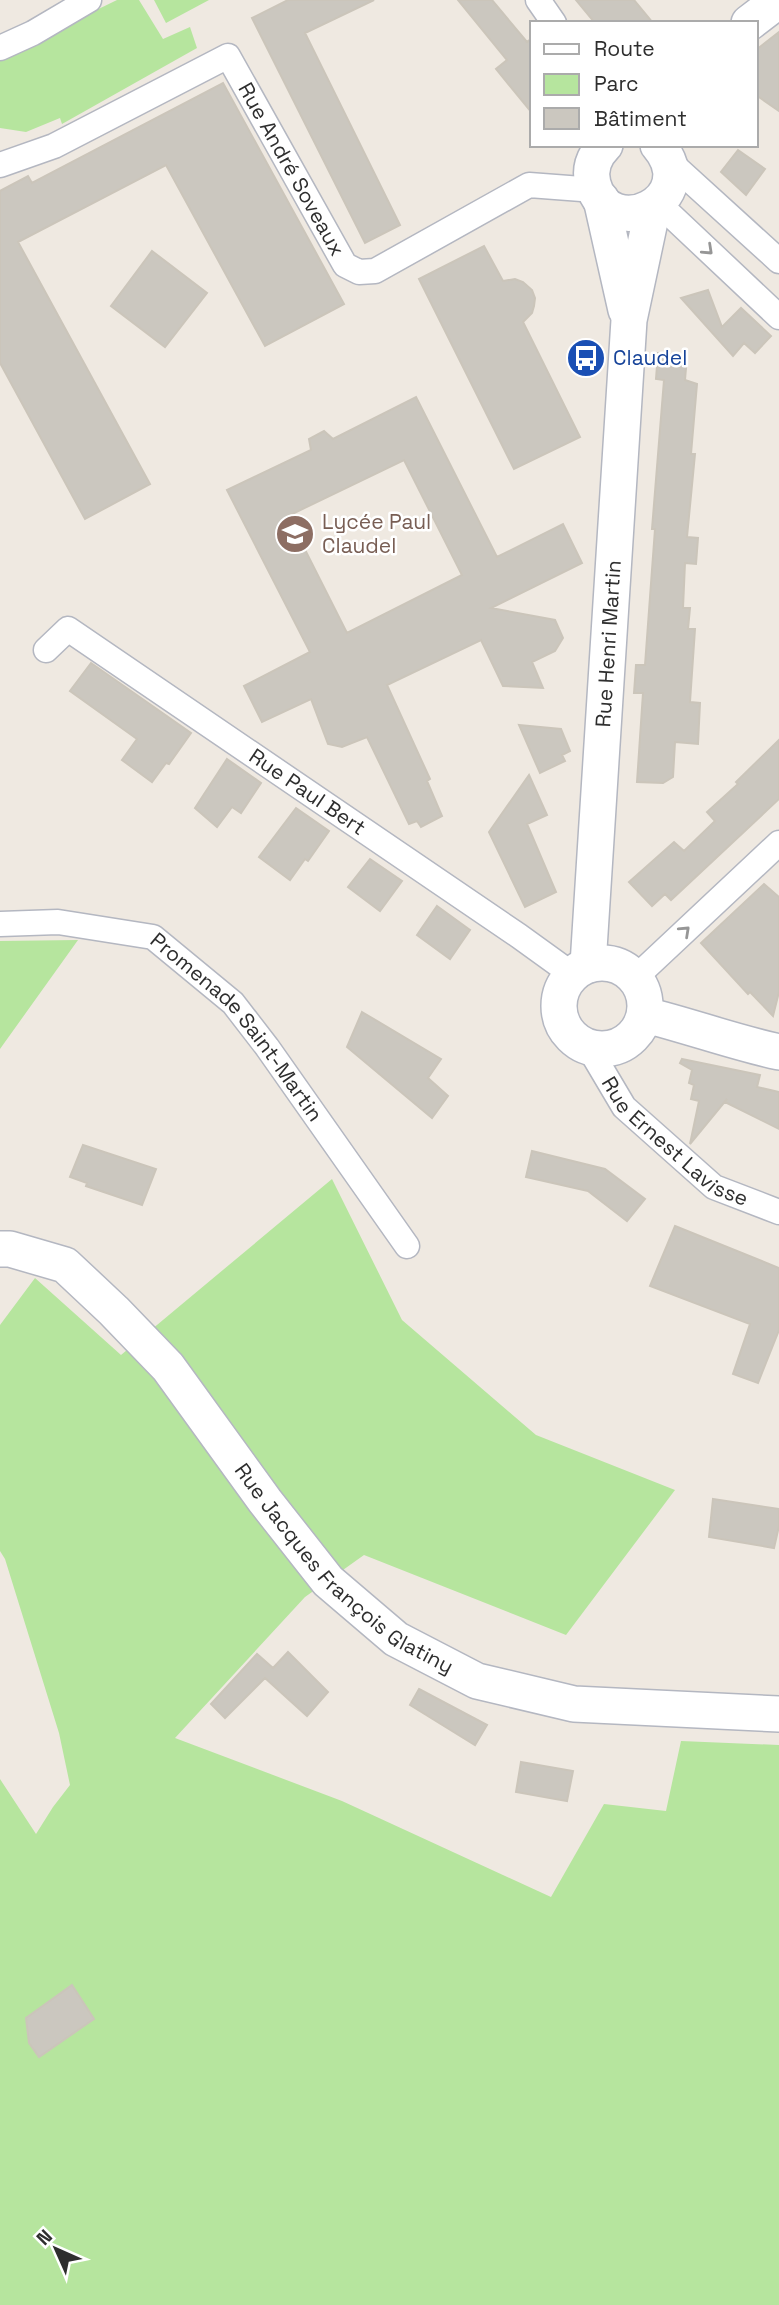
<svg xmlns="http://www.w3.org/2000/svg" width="779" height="2305" viewBox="0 0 779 2305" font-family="'Space Grotesk',sans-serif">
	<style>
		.green { fill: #b6e59e }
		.building { fill: #cbc7bf; stroke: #cbc5ba; stroke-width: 2; fill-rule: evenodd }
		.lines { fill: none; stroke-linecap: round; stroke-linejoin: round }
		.street-casing { stroke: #b4b7c1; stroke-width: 27 }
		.secondary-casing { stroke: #b4b7c1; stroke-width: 38 }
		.street { stroke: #fff; stroke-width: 24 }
		.secondary { stroke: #fff; stroke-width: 35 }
		.oneway { stroke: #969696 }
		.labels { text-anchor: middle; stroke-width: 5; stroke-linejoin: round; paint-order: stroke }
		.street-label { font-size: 21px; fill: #2e2e2e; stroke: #fff }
		.transit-label { font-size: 21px; fill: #164399; stroke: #fff; text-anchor: start }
		.education-label { font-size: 21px; fill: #785e54; stroke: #fff; text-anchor: start }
	</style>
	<rect width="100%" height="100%" fill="#efe9e1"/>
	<path class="green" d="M 117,0 L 139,0 L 163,39 L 190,27 L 197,48 L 62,124 L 60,118 L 26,132 L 0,128 L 0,57 Z
		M 154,0 L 209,0 L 166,23 Z
		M 78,940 L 0,1049 L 0,941 Z
		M 332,1179 L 402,1320 L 536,1435 L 675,1490 L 566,1635 L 364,1555 L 305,1597 L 175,1738 L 342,1801 L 551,1897 L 604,1804 L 666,1811 L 681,1741 L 779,1745 L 779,2305 L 0,2305 L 0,1779 L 36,1834 L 53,1807 L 70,1785 L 59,1733 L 5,1559 L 0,1551 L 0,1325 L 35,1278 L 121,1355 Z"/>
	<path class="building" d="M 288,0 L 374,0 L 305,33 L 400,225 L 365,243 L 252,18 Z
		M 458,0 L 492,0 L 527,42 L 532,38 L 532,113 L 496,69 L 507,60 Z
		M 576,0 L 634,0 L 653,23 L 595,23 Z
		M 779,32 L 779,111 L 756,95 L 756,50 Z
		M 223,83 L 344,304 L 265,346 L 166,165 L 18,242 L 150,484 L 85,519 L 0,363 L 0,191 L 28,176 L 32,183 Z
		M 738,150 L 765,169 L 746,195 L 721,172 Z
		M 484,246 L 503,281 L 515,279 L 523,282 L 532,290 L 535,298 L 534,306 L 532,313 L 523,322 L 580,437 L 514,469 L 419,279 Z
		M 152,251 L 207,293 L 165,347 L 111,306 Z
		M 708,290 L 722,327 L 741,308 L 771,336 L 755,353 L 744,343 L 733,356 L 681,298 Z
		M 658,353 L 687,356 L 685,380 L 697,384 L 691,454 L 695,454 L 687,537 L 698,538 L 696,564 L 685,563 L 683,608 L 690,608 L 688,629 L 695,629 L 690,702 L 700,703 L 698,744 L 675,742 L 673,777 L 663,783 L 637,782 L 643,693 L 634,693 L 636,665 L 645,665 L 655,529 L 652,529 L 664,380 L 656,379 Z
		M 416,397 L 497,557 L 563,524 L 582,563 L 491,608 L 555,620 L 563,638 L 555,651 L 532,662 L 543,688 L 503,686 L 481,640 L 387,685 L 430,779 L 427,781 L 442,816 L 421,827 L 417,821 L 409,824 L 367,737 L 342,747 L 328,744 L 311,699 L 262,722 L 244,686 L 310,652 L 227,490 L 311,450 L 309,439 L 324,431 L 333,439 ZM 404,460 L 462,575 L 347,633 L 288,516 Z
		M 91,663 L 191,733 L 169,764 L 166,763 L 152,782 L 122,760 L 137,739 L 70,691 Z
		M 519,725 L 561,729 L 570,751 L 562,755 L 565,761 L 540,773 Z
		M 779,740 L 779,799 L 671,900 L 665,894 L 652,906 L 629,882 L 674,842 L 684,851 L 715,821 L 707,812 L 738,784 L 736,782 Z
		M 227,759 L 261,783 L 241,813 L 232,807 L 217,827 L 195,808 Z
		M 529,775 L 547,815 L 527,824 L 556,892 L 525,907 L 489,832 Z
		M 296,808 L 329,831 L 308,861 L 305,859 L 290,880 L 259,857 Z
		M 370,859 L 402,881 L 380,911 L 348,887 Z
		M 764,884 L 779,897 L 779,992 L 773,1016 L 750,992 L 748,994 L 701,943 Z
		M 437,906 L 470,930 L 450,959 L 417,935 Z
		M 362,1012 L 441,1059 L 428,1078 L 448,1096 L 432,1118 L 347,1047 Z
		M 682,1059 L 760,1075 L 757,1087 L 779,1092 L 779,1129 L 725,1102 L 727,1099 L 690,1144 L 699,1101 L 691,1099 L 694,1085 L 689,1083 L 692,1070 L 680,1063 Z
		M 83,1145 L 156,1169 L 142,1205 L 86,1186 L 87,1183 L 70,1177 Z
		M 532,1151 L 605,1169 L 645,1199 L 627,1221 L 588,1191 L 526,1177 Z
		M 675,1226 L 779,1268 L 779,1330 L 758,1383 L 733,1374 L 750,1324 L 650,1286 Z
		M 713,1499 L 779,1509 L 779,1526 L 774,1548 L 709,1537 Z
		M 288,1652 L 328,1692 L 307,1716 L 265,1678 L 225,1718 L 211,1704 L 257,1654 L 273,1668 Z
		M 419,1689 L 487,1725 L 475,1745 L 410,1705 Z
		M 521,1762 L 573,1771 L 567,1801 L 516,1792 Z
		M 72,1985 L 94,2019 L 39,2057 L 29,2043 L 26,2018 Z"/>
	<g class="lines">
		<defs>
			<g id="street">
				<path d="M 538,0 L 554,23"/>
				<path d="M 0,48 L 33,33 L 89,0"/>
				<path d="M 669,161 L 779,261"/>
				<path id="s1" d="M 0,165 L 54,146 L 228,56 L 345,265 L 359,272 L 375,271 L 529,185 L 595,190"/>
				<path d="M 658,203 L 779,317"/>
				<path id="s2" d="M 46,650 L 68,629 L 519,936 L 573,975"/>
				<path id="s3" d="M 0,924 L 58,922 L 153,937 L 233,1003 L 267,1047 L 407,1246"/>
				<path d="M 635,978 L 779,843"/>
				<path id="s4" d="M 589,1048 L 624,1107 L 714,1187 L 779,1212"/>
			</g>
			<g id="secondary">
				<path d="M 749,23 L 779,0"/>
				<path d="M 605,145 C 594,156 589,169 593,184 C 609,245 705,200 658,145"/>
				<path d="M 601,199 L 626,310"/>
				<circle cx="602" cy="1006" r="43"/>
				<path id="s5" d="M 588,965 L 629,320 L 653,207"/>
				<path d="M 645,1015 C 690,1026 733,1042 779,1052"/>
				<path id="s6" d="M 0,1249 L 10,1249 L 65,1265 L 114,1311 L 168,1367 L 265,1501 L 328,1581 L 396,1639 L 477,1681 L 574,1704 L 779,1714"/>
			</g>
		</defs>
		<use href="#street" class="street-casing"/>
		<use href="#secondary" class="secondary-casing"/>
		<use href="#street" class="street"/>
		<use href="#secondary" class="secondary"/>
	</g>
	<defs><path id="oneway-chevron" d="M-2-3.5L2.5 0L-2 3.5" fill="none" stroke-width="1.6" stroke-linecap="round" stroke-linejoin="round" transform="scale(1.75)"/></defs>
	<g class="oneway">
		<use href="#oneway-chevron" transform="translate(708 250) rotate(43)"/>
		<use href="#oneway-chevron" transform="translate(685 931) rotate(-43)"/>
	</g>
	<defs>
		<symbol id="bus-disc" viewBox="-11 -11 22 22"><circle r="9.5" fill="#1a4fb4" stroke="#fff"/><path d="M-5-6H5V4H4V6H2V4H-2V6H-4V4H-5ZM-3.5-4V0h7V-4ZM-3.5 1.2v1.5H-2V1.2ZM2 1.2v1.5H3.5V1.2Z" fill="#fff"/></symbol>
		<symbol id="school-disc" viewBox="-11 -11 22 22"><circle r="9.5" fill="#8d6e63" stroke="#fff"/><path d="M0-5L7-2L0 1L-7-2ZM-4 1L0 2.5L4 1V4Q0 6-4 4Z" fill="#fff"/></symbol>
	</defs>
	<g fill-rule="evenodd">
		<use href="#bus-disc" x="564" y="336" width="44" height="44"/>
		<use href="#school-disc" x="273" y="512" width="44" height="44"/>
	</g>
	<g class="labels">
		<g class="street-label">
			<text dy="7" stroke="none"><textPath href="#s1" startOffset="383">Rue André Soveaux</textPath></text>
			<text dy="7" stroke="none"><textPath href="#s5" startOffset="322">Rue Henri Martin</textPath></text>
			<text dy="7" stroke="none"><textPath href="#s2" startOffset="320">Rue Paul Bert</textPath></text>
			<text dy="7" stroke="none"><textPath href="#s3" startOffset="278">Promenade Saint-Martin</textPath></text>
			<text dy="7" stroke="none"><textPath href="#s4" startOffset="130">Rue Ernest Lavisse</textPath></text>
			<text dy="7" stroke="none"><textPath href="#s6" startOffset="483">Rue Jacques François Glatiny</textPath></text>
		</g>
		<g class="transit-label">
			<text x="613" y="365">Claudel</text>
		</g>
		<g class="education-label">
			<text x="322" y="529">Lycée Paul<tspan x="322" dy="24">Claudel</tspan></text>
		</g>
	</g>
	<rect x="530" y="21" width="228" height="126" fill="#ffffff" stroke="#ababab" stroke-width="2"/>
	<rect x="544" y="44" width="35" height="10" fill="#ffffff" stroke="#ababab" stroke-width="2"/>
	<text x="594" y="56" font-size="21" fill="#2e2e2e">Route</text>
	<rect x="544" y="74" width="35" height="21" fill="#b6e59e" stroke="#ababab" stroke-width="2"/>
	<text x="594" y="91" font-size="21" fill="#2e2e2e">Parc</text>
	<rect x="544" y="108" width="35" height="21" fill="#cbc7bf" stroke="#ababab" stroke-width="2"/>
	<text x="594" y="126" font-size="21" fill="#2e2e2e">Bâtiment</text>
	<g transform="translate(56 2249) rotate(315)" stroke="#ffffff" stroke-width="5" paint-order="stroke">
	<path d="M0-5L12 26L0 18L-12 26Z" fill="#2e2e2e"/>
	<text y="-10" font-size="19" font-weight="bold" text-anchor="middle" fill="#2e2e2e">N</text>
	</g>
</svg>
